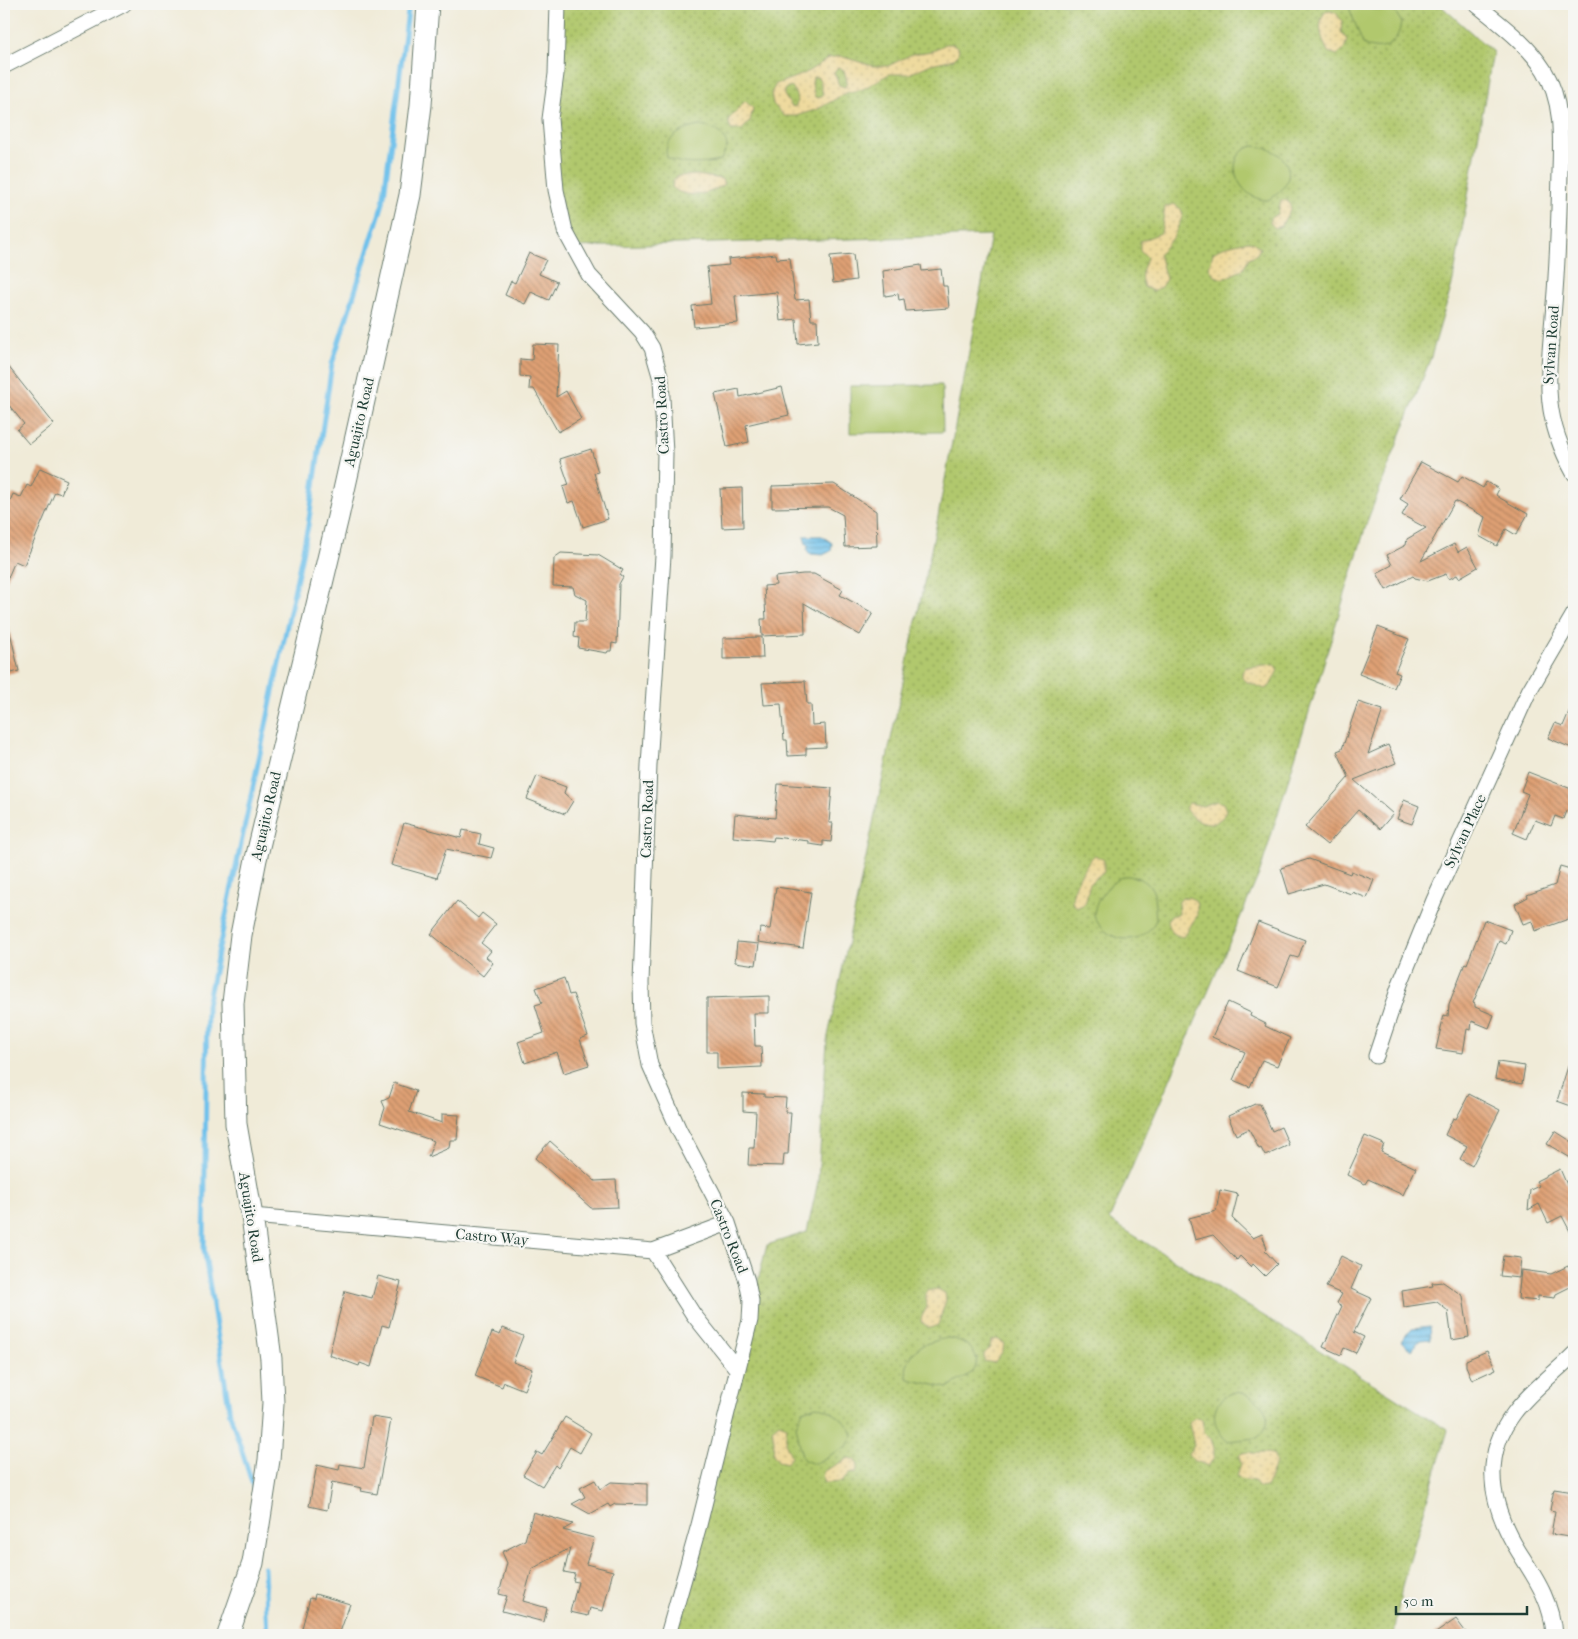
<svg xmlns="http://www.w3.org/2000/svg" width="1578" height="1639" viewBox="0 0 1578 1639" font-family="'IM FELL French Canon',serif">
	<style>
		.grass { fill: url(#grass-dots); stroke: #688250 }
		.sand { fill: url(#sand-dots); stroke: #868c69; fill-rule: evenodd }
		.pitch { fill: #b1c86d; stroke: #688250 }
		.water { fill: url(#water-rules); stroke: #477f90 }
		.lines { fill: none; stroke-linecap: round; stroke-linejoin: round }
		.stream { stroke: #6fc1eb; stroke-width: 5 }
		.building { fill: url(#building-back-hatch) }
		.street-casing { stroke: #687a6d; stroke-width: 17 }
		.secondary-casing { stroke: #687a6d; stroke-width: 23 }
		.street { stroke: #fff; stroke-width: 15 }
		.secondary { stroke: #fff; stroke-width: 21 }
		.labels { text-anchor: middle; stroke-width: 4.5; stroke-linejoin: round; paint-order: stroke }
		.street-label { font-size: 15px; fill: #1f3d34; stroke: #f6f6f2 }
	</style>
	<defs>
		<pattern id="grass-dots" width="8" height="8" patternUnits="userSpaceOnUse" patternTransform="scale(1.25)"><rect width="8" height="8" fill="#b1c86d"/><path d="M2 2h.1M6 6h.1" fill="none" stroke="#8fa45a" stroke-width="1.8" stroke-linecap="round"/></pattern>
		<pattern id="sand-dots" width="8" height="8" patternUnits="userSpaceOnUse" patternTransform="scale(1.25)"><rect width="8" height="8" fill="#eeda9e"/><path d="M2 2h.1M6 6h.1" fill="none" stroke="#ccbc89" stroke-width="1.8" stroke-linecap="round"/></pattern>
		<pattern id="water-rules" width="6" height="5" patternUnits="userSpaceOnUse" patternTransform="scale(1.25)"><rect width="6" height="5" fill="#6fc1eb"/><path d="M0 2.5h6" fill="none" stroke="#5b9ebf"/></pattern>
		<pattern id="building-back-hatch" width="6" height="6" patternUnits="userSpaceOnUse" patternTransform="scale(1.25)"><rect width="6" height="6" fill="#dfa074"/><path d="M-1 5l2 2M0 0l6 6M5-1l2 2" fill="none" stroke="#b48460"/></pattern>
	</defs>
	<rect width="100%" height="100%" fill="#f6f6f2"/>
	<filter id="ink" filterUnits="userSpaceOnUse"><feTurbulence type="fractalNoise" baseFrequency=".02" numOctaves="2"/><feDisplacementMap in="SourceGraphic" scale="10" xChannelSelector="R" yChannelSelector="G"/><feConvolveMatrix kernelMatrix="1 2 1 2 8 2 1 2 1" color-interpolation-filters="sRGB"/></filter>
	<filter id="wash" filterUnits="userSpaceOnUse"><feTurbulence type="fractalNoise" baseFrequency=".0096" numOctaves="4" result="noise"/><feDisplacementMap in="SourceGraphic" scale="20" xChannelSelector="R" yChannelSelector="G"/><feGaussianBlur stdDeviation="1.12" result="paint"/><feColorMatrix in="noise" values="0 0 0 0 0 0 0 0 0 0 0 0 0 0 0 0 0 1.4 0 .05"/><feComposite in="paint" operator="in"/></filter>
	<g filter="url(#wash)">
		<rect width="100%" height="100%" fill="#f0ebd8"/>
		<path class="grass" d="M 558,4 L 1439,4 L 1493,52 L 1453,281 L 1431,357 L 1368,519 L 1260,872 L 1109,1220 L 1448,1430 L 1402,1586 L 1394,1635 L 668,1635 L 767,1245 L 807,1232 L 818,1181 L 827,1041 L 937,522 L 991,235 L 574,247 L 556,190 Z"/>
		<path class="sand" d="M 1331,11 L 1336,13 L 1342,21 L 1341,32 L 1347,40 L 1344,49 L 1337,55 L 1328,52 C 1322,40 1316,24 1325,12 Z
			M 946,44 L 953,44 L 959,48 L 958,55 L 954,59 L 931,64 L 909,74 L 889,74 L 863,89 L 846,93 L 818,109 L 796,116 L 784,116 L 773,104 L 771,93 L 776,84 L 804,74 L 829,58 L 840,56 L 873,66 L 888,66 L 912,54 L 932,51 ZM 838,67 L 844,70 L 847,82 L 845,87 L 839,85 L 834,72 ZM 813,77 L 817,77 L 820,80 L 823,95 L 819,98 L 815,97 L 812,84 ZM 788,87 L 793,88 L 798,101 L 795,107 L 791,106 L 784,95 L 784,90 Z
			M 745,101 L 753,108 L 750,121 L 742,130 L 731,130 L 728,120 Z
			M 697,175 L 722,179 L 724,184 C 710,195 685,200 672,187 L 673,181 L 677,176 Z
			M 1281,200 L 1288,201 L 1291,208 L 1281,226 L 1275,228 L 1270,223 L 1270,218 L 1278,214 Z
			M 1174,204 L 1181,209 L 1183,215 L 1173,238 L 1159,254 L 1166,279 L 1161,287 L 1153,291 L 1144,287 C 1138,274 1144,269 1147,257 L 1140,250 L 1140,241 L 1161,233 L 1165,207 Z
			M 1248,241 L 1253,242 L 1260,248 L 1257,254 L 1249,258 L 1242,270 L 1223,279 L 1215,276 L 1209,268 L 1213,253 L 1223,247 Z
			M 1274,664 L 1278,670 L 1270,686 L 1265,689 L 1245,681 L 1242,678 L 1242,672 L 1246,667 Z
			M 1217,801 L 1223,803 L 1226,810 L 1223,817 L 1215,823 C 1204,824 1190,819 1185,808 L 1189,803 L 1203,806 Z
			M 1095,855 L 1104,860 L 1104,871 L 1090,883 L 1085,904 L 1078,907 L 1073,904 C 1068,894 1087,860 1095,855 Z
			M 1188,897 L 1195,900 L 1197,904 L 1197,916 L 1183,937 C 1173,935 1168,930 1167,920 L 1171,916 L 1179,914 L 1178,903 L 1182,898 Z
			M 937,1289 L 945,1293 L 946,1300 L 938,1325 L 930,1328 L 921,1322 C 921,1316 923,1315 926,1309 C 928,1303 924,1298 927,1291 Z
			M 997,1339 L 1004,1343 L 1003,1351 L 994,1363 L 984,1361 L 984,1354 L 990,1348 L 991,1341 Z
			M 1195,1417 L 1202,1419 L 1204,1432 L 1211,1439 L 1214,1448 L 1214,1458 L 1208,1466 L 1193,1460 L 1188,1454 L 1194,1445 L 1189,1423 Z
			M 779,1423 L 787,1426 L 785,1442 L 791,1456 L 787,1463 L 778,1461 L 773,1454 L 774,1441 L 772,1429 Z
			M 1248,1452 C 1258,1455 1265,1451 1274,1455 L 1276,1464 C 1270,1473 1271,1478 1266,1487 L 1259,1488 L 1254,1481 L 1240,1479 L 1237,1475 L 1241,1464 L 1239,1456 L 1242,1453 Z
			M 849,1458 L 855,1460 L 858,1465 L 856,1473 L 849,1474 L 842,1482 L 824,1483 L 822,1477 L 824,1471 Z"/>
		<path class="pitch" d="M 1350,4 L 1363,4 L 1373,9 L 1395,12 L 1401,21 C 1400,42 1383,56 1363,44 L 1350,10 Z
			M 699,126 C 711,127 726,133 727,147 L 721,160 C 707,165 679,166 667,157 C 662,138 683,129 699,126 Z
			M 1253,146 C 1290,148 1303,181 1268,200 C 1239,201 1219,156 1253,146 Z
			M 942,385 L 943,432 L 850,433 L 850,386 Z
			M 1123,876 C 1135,875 1151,881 1154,894 L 1156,920 C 1142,949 1104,943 1094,915 C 1095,899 1109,884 1123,876 Z
			M 947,1338 C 963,1339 985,1353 973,1372 L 947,1388 L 908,1379 C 902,1367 913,1350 923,1345 C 930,1342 939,1340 947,1338 Z
			M 1236,1392 C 1259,1395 1281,1419 1257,1438 L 1227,1441 C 1209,1424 1209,1399 1236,1392 Z
			M 816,1406 C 829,1408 851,1423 853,1436 L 847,1446 L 814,1464 L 804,1460 L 802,1457 L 796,1425 L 803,1411 Z"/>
		<path class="water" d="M 804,536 L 822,536 L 832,543 L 831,551 L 823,555 L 809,554 L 807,549 L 809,546 L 806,544 Z
			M 1430,1326 L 1431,1339 L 1420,1340 L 1411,1350 L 1401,1341 L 1412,1328 Z"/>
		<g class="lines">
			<path class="stream" d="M 256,1495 L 230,1414 L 204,1249 L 207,1005 L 308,526 L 332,364 L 383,203 L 409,4
				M 264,1568 L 267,1635"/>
		</g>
		<g id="blocks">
			<path class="building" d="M 529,253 L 546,260 L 539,274 L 557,282 L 549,300 L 531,292 L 525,304 L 505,295 L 511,281 L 515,283 Z
				M 776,254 L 777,259 L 790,258 L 795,300 L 809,299 L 811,320 L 817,320 L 818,342 L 798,344 L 796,319 L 780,321 L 777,292 L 735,296 L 738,323 L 694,327 L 692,306 L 711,304 L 707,267 L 729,265 L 728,259 Z
				M 853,254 L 856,280 L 833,283 L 830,256 Z
				M 921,265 L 922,271 L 941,269 L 943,286 L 947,286 L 949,308 L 906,311 L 904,299 L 899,300 L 898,294 L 885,296 L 883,271 Z
				M 533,344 L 559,345 L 556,397 L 566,391 L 581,419 L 558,432 L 534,389 L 529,389 L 530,377 L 520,376 L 520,359 L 532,360 Z
				M 4,361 L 54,424 L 29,444 L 17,430 L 24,424 L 4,399 Z
				M 782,387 L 789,415 L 746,425 L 749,442 L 727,447 L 715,394 L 739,389 L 740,397 Z
				M 591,449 L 598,472 L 594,473 L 608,519 L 583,527 L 574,501 L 568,503 L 563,487 L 569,485 L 560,459 Z
				M 1421,462 L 1458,482 L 1462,476 L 1483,488 L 1486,482 L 1499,489 L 1496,495 L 1500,498 L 1528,514 L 1516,535 L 1506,529 L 1497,546 L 1479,536 L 1485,517 L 1455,501 L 1421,561 L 1454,544 L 1458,552 L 1467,547 L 1478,567 L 1459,578 L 1457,575 L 1449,579 L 1446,574 L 1428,581 L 1415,578 L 1413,576 L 1386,590 L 1377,573 L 1392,565 L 1387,555 L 1406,545 L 1407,539 L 1426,528 L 1402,515 L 1408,504 L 1400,499 Z
				M 40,468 L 67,480 L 61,494 L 55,492 L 24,565 L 15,561 L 4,587 L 4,540 L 8,529 L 4,527 L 4,515 L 13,494 L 21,497 L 27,485 L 31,487 Z
				M 834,484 L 876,511 L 877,546 L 845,547 L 843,515 L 828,507 L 772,508 L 772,486 Z
				M 742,488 L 743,527 L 722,528 L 720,489 Z
				M 561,553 L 598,555 L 623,570 L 620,575 L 623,577 L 619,584 L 617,644 L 612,643 L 611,651 L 608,651 L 607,653 L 578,648 L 579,638 L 574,637 L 575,622 L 585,622 L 587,600 L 575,594 L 573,587 L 553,586 L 554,558 Z
				M 803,574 L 814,574 L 843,590 L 840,595 L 873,613 L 860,635 L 804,603 L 805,634 L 762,636 L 761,619 L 766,619 L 764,586 L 776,585 L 775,577 Z
				M 1378,627 L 1409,639 L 1395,672 L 1400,674 L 1394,688 L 1359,674 Z
				M 9,628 L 19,671 L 4,675 L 4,629 Z
				M 762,637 L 763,658 L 723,659 L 723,638 Z
				M 805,681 L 807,704 L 811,704 L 812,725 L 825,724 L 826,747 L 806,748 L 806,755 L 788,756 L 787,740 L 784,740 L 781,704 L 764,705 L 762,683 Z
				M 1574,700 L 1574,749 L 1548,738 L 1555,723 L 1563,726 Z
				M 1358,702 L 1383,710 L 1368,754 L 1388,745 L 1396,763 L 1354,780 L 1393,814 L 1380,829 L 1358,810 L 1327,845 L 1305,827 L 1349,777 L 1337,751 L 1342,749 Z
				M 1528,772 L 1574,790 L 1574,814 L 1566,811 L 1563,819 L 1555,816 L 1551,826 L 1535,820 L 1527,839 L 1513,833 L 1528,794 L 1521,791 Z
				M 537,776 L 566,787 L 564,793 L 573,801 L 565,814 L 527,799 Z
				M 778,784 L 832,788 L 829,823 L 833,823 L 831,842 L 823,841 L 823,846 L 809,844 L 809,841 L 774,837 L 773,841 L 733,837 L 735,814 L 775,818 Z
				M 1404,800 L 1419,806 L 1412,824 L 1397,819 Z
				M 404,823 L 461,838 L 463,830 L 481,834 L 479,844 L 494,848 L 491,858 L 446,849 L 437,878 L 391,865 Z
				M 1309,859 L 1350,874 L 1351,871 L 1374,880 L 1367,898 L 1352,892 L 1351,894 L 1324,884 L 1289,894 L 1281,868 Z
				M 1560,866 L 1574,870 L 1574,917 L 1535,931 L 1532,921 L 1523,924 L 1515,904 L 1528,897 L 1527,895 L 1555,885 Z
				M 776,887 L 811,892 L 803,948 L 758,942 L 760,928 L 770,929 Z
				M 457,901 L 478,918 L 482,913 L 496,924 L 481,943 L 491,951 L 486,957 L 493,963 L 483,976 L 431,934 Z
				M 1484,920 L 1511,930 L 1506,944 L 1499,941 L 1473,1003 L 1475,1004 L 1475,1007 L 1494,1015 L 1489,1028 L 1472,1021 L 1471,1030 L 1467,1029 L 1463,1053 L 1436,1049 L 1444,1015 L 1448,1016 L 1449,1004 L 1465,963 L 1467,964 Z
				M 1258,922 L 1305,940 L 1298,958 L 1291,956 L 1278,987 L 1238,971 Z
				M 737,942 L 759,944 L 756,965 L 735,962 Z
				M 564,978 L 569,995 L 573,994 L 588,1036 L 580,1039 L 589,1065 L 564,1073 L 557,1052 L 525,1063 L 518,1042 L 544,1033 L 535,1005 L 542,1003 L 536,988 Z
				M 769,996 L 769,1013 L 754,1013 L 755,1046 L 761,1046 L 762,1067 L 717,1069 L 717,1052 L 707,1052 L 707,998 Z
				M 1228,1002 L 1251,1013 L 1250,1016 L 1266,1024 L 1265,1026 L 1290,1038 L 1277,1066 L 1262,1060 L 1250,1087 L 1233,1080 L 1245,1052 L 1212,1037 Z
				M 1571,1057 L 1574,1057 L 1574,1107 L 1557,1101 Z
				M 1498,1062 L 1525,1066 L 1522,1084 L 1495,1079 Z
				M 394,1083 L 416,1091 L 409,1112 L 442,1123 L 442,1114 L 459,1115 L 457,1140 L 450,1140 L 449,1148 L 428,1157 L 434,1141 L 380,1123 L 385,1108 L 382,1101 L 389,1098 Z
				M 743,1093 L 764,1094 L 764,1097 L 786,1098 L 785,1112 L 791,1112 L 788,1154 L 784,1154 L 783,1166 L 748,1165 L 749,1148 L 754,1148 L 756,1112 L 743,1111 Z
				M 1469,1094 L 1500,1110 L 1472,1166 L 1460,1159 L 1467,1146 L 1445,1135 L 1453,1118 L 1456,1119 Z
				M 1255,1104 L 1260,1104 L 1272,1131 L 1281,1127 L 1289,1145 L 1265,1156 L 1261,1148 L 1259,1149 L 1249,1129 L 1236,1135 L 1228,1116 Z
				M 1555,1131 L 1574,1143 L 1574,1160 L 1547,1144 Z
				M 1365,1136 L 1384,1144 L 1381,1152 L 1416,1168 L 1403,1195 L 1368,1179 L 1365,1184 L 1347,1175 Z
				M 550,1141 L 595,1181 L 616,1180 L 618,1207 L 591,1208 L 535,1158 Z
				M 1560,1169 L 1574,1201 L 1574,1239 L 1562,1216 L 1548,1223 L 1539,1204 L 1528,1210 L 1530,1190 L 1539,1186 L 1536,1181 Z
				M 1220,1190 L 1238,1194 L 1232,1218 L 1253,1238 L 1262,1234 L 1267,1249 L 1265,1251 L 1277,1264 L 1265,1276 L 1253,1264 L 1251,1267 L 1240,1256 L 1237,1260 L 1213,1235 L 1195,1240 L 1189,1218 L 1216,1211 Z
				M 1341,1256 L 1361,1266 L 1351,1289 L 1371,1298 L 1354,1332 L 1364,1337 L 1356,1353 L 1344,1348 L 1341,1355 L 1323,1347 L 1342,1306 L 1337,1303 L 1342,1294 L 1326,1287 Z
				M 1503,1256 L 1521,1258 L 1519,1278 L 1500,1276 Z
				M 1568,1266 L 1574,1278 L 1574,1285 L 1556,1294 L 1555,1298 L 1538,1296 L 1538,1301 L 1518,1299 L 1521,1270 L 1551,1274 Z
				M 378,1276 L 401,1282 L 389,1327 L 382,1325 L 371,1367 L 360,1363 L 359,1366 L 329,1355 L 345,1291 L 372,1298 Z
				M 1443,1282 L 1463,1296 L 1469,1337 L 1452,1340 L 1448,1311 L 1437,1302 L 1404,1307 L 1402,1291 L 1433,1286 L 1432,1283 Z
				M 503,1328 L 523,1336 L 513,1362 L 532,1369 L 524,1390 L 504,1382 L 502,1387 L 475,1376 L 492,1332 L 500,1335 Z
				M 1487,1351 L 1496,1369 L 1472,1380 L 1466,1366 L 1466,1360 Z
				M 372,1417 L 391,1420 L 377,1494 L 361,1491 L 362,1488 L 332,1482 L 327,1510 L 309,1506 L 317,1465 L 339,1470 L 340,1464 L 364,1468 Z
				M 565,1417 L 591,1433 L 580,1453 L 570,1447 L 558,1468 L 555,1465 L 542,1486 L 523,1475 L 537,1452 L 542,1455 Z
				M 595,1480 L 600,1489 L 611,1482 L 647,1484 L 647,1505 L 615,1504 L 610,1507 L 608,1504 L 590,1514 L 572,1504 L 585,1497 L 580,1488 Z
				M 1554,1489 L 1574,1492 L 1574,1538 L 1551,1534 L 1555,1511 L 1550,1510 Z
				M 533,1512 L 573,1524 L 563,1530 L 594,1538 L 586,1564 L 613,1571 L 603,1611 L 590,1608 L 588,1616 L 570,1612 L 578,1582 L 573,1581 L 575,1574 L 564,1572 L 570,1548 L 532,1569 L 523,1601 L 547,1608 L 544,1622 L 502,1611 L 507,1596 L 499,1594 L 507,1563 L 502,1552 L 525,1540 Z
				M 315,1594 L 350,1604 L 339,1635 L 303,1635 L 305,1629 L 302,1628 L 310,1598 L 314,1599 Z
				M 1456,1619 L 1468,1635 L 1433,1635 Z"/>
		</g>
	</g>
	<g filter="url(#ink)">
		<use href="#blocks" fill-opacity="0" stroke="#687a6d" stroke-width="1"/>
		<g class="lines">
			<defs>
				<path id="street" d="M 558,4 L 556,74 L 550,119 L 556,190 L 565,231 L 589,275 L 642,332 L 652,348 L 661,379 L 665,453 L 663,556 L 649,765 L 641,983 L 642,1023 L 650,1065 L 679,1130 L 728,1223 L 747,1281 L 751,1301 L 750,1320 L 699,1525 L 668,1635
					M 1476,4 C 1500,24 1527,43 1544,70 C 1563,101 1561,137 1560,172 C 1559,216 1558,260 1554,304 C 1549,371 1539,411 1574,473
					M 4,66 L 124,4
					M 1376,1056 L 1400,984 L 1434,900 L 1529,691 L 1574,614
					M 252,1216 L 653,1251 L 728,1223
					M 653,1251 L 693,1314 L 737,1369
					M 1554,1635 C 1552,1602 1536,1579 1519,1552 C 1491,1507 1480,1458 1514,1413 C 1530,1391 1555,1373 1574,1354"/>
				<path id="secondary" d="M 228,1635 L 253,1563 L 269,1460 L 273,1403 L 271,1359 L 252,1216 L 236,1124 L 233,1003 L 241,935 L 256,859 L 338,517 L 410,195 L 421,105 L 428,4"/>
			</defs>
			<use href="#street" class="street-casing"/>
			<use href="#secondary" class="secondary-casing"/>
			<use href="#street" class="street"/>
			<use href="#secondary" class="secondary"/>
		</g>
	</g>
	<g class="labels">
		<g class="street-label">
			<text transform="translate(1551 345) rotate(-86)" y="5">Sylvan Road</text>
			<text transform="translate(662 415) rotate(-93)" y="5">Castro Road</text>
			<text transform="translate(359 422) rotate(-77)" y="5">Aguajito Road</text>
			<text transform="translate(266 816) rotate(-77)" y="5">Aguajito Road</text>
			<text transform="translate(647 819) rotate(-88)" y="5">Castro Road</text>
			<text transform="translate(1465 831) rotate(-65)" y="5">Sylvan Place</text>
			<text transform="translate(251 1217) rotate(81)" y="5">Aguajito Road</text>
			<text transform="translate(729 1236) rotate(68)" y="5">Castro Road</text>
			<text transform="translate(492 1237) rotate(5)" y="5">Castro Way</text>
		</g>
	</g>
	<rect width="1578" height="1639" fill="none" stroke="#f6f6f2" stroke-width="20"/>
	<path d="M1396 1606v8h131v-8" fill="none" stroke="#1f3d34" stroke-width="2.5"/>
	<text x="1403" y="1606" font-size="15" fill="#1f3d34" stroke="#f6f6f2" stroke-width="4" paint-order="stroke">50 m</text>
</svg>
